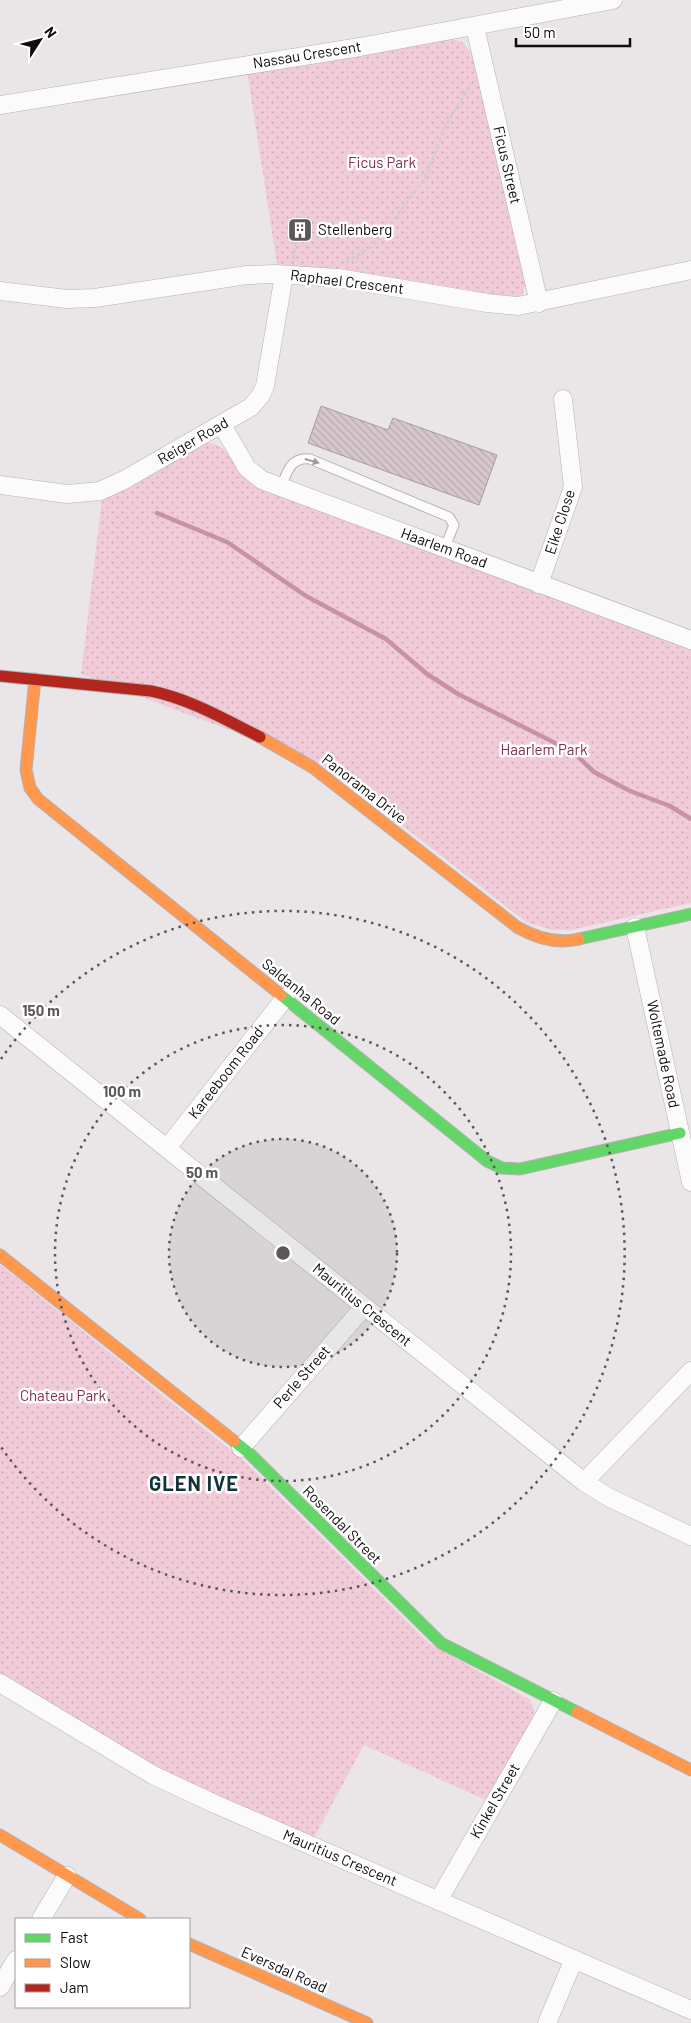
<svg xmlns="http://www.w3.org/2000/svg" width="691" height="2023" viewBox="0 0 691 2023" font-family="Barlow,sans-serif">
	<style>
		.grass { fill: url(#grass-dots) }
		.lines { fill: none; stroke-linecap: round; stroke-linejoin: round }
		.stream { stroke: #c793a4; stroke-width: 4.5 }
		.building { fill: url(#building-back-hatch); stroke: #a39fa1 }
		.lane-casing { stroke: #b5b1b2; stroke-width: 11 }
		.street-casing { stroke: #b5b1b2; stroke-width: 19 }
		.fast-casing { stroke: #b5b1b2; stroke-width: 13 }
		.slow-casing { stroke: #b5b1b2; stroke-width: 13 }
		.jam-casing { stroke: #b5b1b2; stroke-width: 13 }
		.path { stroke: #cfcece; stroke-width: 2.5; stroke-dasharray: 4 2.5; stroke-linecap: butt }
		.lane { stroke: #fcfbfb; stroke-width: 9 }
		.street { stroke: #fcfbfb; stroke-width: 18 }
		.fast { stroke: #63d668; stroke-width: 11 }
		.slow { stroke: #ff974d; stroke-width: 11 }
		.jam { stroke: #b3261e; stroke-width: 11 }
		.oneway { fill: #9d9b9b }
		.ring { fill: none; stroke: #5b5759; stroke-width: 2.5; stroke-dasharray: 2.5 5 }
		.labels { text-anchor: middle; stroke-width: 5; stroke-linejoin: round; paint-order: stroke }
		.street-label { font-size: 15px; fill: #0e0b0c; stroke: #fff }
		.park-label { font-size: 15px; fill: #852c4f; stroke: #fff }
		.poi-label { font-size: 15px; fill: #0e0b0c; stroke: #fff; text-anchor: start }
		.district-label { font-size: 20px; font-weight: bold; letter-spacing: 1px; fill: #123439; stroke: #fff }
		.centre { fill: #5b5759; stroke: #fff; stroke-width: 2.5 }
		.ring-label { font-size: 15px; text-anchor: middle; font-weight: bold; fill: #5b5759; stroke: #fff; stroke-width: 5; stroke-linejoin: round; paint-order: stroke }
	</style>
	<defs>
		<pattern id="grass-dots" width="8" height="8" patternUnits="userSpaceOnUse" patternTransform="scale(1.25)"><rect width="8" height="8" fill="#f1ccd8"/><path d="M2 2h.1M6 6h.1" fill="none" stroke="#cdaeb8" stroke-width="1.8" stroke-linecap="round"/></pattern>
		<pattern id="building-back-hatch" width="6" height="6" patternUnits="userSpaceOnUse" patternTransform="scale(1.25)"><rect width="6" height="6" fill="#d7c7cc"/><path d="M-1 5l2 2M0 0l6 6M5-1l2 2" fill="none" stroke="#b7aaae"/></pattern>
	</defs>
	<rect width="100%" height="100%" fill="#eae5e7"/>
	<path class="grass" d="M 449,38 L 462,42 L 472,54 L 526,283 L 522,295 L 512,299 L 322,269 L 277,264 L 247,71 Z
		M 205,443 C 226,442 229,458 240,472 C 245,478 251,483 258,488 L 691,648 L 691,903 L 571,930 L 552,930 L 526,922 L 329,768 L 81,674 L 102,499 Z
		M 0,1264 L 243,1460 L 429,1643 L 530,1700 L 534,1710 L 533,1720 L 486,1800 L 364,1745 L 314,1838 L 197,1788 L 139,1759 L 0,1673 Z"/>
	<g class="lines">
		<path class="stream" d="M 157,513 L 227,542 L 306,596 L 386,639 L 427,674 L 458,694 L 573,752 L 594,772 L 630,791 L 670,806 L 691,819"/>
	</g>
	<path class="building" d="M 294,221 L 308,223 L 305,240 L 291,237 Z
		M 321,406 L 388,430 L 393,418 L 497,455 L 479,505 L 308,443 Z"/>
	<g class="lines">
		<defs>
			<path id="lane" d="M 281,488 C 287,472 290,457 310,459 L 449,517 L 454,525 L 444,549"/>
			<path id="street" d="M 475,27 L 539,303
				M 0,105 L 360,47 L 613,0
				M 0,291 L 67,299 L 95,298 L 247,275 L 275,274 L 338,278 L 487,303 L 518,306 L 691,270
				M 222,425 L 247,468 L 262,480 L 691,640
				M 0,485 L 67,494 L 100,491 L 124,480 L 251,407 L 261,395 L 265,386 L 284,275
				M 539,584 L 573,487 L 563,399
				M 635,927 L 691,1182
				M 0,1015 L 584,1482 L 610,1498 L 691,1536
				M 167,1148 L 285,998
				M 241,1448 L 364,1307
				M 584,1482 L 691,1371
				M 0,1683 L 153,1775 L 215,1804 L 691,2010
				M 438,1901 L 553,1701
				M 41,1919 L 67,1876
				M 0,1987 L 16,1960
				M 547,2023 L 574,1959"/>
			<path id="fast" d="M 579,939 L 691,914
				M 281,995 L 487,1161 L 502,1168 L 520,1169 L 680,1133
				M 234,1441 L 249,1453 L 441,1643 L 577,1712"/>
			<path id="slow" d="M 35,679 L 26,770 L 30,788 L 38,799 L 281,995
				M 260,737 L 312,767 L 517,927 C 536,938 558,944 579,939
				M 0,1255 L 234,1441
				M 577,1712 L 691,1770
				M 0,1835 L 140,1919
				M 189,1944 L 367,2023"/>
			<path id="jam" d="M 0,676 L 151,691 C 190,699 224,719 260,737"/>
		</defs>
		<use href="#lane" class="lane-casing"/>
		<use href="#street" class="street-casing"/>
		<use href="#fast" class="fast-casing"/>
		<use href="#slow" class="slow-casing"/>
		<use href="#jam" class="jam-casing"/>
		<path class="path" d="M 293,259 L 297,239
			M 346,262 L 371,247 L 384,233 L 422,182 L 428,171 L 446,125 L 471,84"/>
		<use href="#lane" class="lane"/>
		<use href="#street" class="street"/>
		<use href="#fast" class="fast"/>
		<use href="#slow" class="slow"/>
		<use href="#jam" class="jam"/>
	</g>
	<defs><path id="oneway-solid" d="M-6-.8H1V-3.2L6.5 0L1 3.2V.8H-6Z" transform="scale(1.25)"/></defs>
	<use class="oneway" href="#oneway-solid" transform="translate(312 461) rotate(16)"/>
	<circle cx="283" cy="1253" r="114" fill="#5b5759" fill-opacity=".12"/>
	<g class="ring">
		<circle cx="283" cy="1253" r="114"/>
		<circle cx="283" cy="1253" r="228"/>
		<path d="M1 1059A342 342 0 1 1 1 1447"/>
	</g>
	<defs>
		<symbol id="building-square" viewBox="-11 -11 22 22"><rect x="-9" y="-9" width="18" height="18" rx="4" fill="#5b5759" stroke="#fff"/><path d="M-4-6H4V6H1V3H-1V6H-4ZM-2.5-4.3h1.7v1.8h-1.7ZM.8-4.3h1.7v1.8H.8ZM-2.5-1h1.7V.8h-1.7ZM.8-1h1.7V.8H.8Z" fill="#fff"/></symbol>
	</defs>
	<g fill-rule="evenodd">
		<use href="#building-square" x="286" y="216" width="28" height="28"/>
	</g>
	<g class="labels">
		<g class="street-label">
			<text transform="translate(307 55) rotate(-9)" y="5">Nassau Crescent</text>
			<text transform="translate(507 165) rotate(77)" y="5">Ficus Street</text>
			<text transform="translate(347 282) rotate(7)" y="5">Raphael Crescent</text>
			<text transform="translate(193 441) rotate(-30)" y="5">Reiger Road</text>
			<text transform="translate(560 522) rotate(-72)" y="5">Eike Close</text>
			<text transform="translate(444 548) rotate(20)" y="5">Haarlem Road</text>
			<text transform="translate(364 789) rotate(38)" y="5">Panorama Drive</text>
			<text transform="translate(301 992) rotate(39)" y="5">Saldanha Road</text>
			<text transform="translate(663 1054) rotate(78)" y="5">Woltemade Road</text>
			<text transform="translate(226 1073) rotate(-52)" y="5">Kareeboom Road</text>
			<text transform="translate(362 1305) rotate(39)" y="5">Mauritius Crescent</text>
			<text transform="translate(302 1377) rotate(-49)" y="5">Perle Street</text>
			<text transform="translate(342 1525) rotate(45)" y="5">Rosendal Street</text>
			<text transform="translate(495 1801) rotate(-60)" y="5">Kinkel Street</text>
			<text transform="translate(340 1858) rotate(23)" y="5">Mauritius Crescent</text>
			<text transform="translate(284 1970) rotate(24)" y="5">Eversdal Road</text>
		</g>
		<g class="park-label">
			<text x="382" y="168">Ficus Park</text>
			<text x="544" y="755">Haarlem Park</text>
			<text x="63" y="1401">Chateau Park</text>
		</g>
		<g class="poi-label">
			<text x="318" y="235">Stellenberg</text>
		</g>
		<g class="district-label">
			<text x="194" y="1491">GLEN IVE</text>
		</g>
	</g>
	<circle cx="283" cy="1253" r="8" class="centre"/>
	<g class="ring-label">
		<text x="41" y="1016">150 m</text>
		<text x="122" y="1097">100 m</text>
		<text x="202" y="1178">50 m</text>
	</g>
	<rect x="15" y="1918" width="175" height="90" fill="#ffffff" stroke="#9f9d9e"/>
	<rect x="25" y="1934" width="25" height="8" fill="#63d668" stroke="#9f9d9e"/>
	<text x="60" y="1943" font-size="15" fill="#0e0b0c">Fast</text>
	<rect x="25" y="1959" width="25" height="8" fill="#ff974d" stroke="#9f9d9e"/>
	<text x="60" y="1968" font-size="15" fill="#0e0b0c">Slow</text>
	<rect x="25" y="1984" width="25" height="8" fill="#b3261e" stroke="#9f9d9e"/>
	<text x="60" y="1993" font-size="15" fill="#0e0b0c">Jam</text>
	<g transform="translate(40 40) rotate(54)" stroke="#ffffff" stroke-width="4" paint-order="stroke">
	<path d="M0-4L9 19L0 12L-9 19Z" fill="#0e0b0c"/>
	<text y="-8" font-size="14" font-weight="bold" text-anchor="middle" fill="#0e0b0c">N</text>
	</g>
	<path d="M516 38v8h114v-8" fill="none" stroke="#0e0b0c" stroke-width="2.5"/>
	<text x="524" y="38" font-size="15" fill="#0e0b0c" stroke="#ffffff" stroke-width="4" paint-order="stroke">50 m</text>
</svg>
